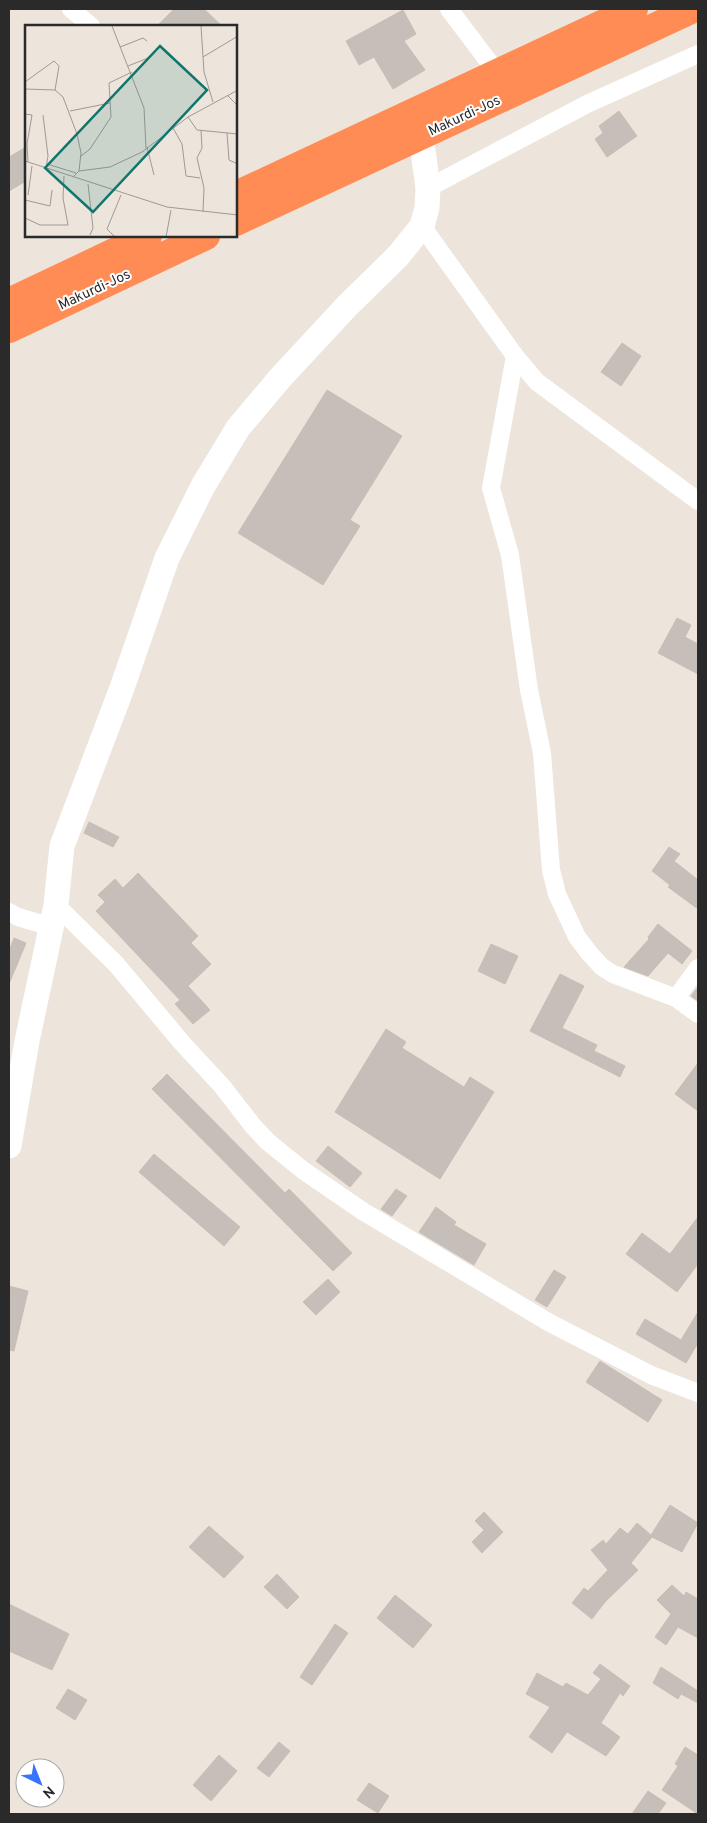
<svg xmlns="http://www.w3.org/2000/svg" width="707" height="1823" viewBox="0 0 707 1823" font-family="Overpass,sans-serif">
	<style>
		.building { fill: #c5beb9; stroke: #c8c0b6 }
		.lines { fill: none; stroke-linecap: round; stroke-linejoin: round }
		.street { stroke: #fff; stroke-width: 18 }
		.secondary { stroke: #fff; stroke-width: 25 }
		.highway { stroke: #ff8c55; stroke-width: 28 }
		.labels { text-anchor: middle; stroke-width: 4; stroke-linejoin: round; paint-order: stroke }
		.street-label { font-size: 14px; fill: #2a2a2a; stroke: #fff }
		.inset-road { fill: none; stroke: #9f9a95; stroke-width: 1 }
		.view { fill: #0f766e; fill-opacity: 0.15; stroke: #0f766e; stroke-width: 2.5 }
		.inset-edge { fill: none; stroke: #2a2a2a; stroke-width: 2.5 }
	</style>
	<rect width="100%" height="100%" fill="#ede4dc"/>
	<path class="building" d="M 174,9 L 204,9 L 222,26 L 157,26 Z
		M 403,10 L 416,34 L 404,41 L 425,70 L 393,89 L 374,57 L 359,65 L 346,41 Z
		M 619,111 L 637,136 L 607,157 L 595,139 L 603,133 L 599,126 Z
		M 26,147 L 26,181 L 9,191 L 9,157 Z
		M 622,343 L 641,356 L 621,386 L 601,372 Z
		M 327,390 L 402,436 L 350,520 L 360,526 L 323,585 L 238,533 Z
		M 677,618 L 691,625 L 685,637 L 698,644 L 698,674 L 658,653 Z
		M 89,822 L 119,837 L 113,847 L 84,833 Z
		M 669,847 L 680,854 L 674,861 L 698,880 L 698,909 L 668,887 L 670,885 L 652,871 Z
		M 138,873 L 198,936 L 191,943 L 211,964 L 188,986 L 210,1010 L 193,1024 L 175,1004 L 180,1000 L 96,911 L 105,902 L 98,895 L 115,879 L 123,888 Z
		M 658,924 L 692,951 L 682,964 L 668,953 L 648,976 L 624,967 L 649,939 L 648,937 Z
		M 14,938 L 26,943 L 9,984 L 9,951 Z
		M 491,944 L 518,956 L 505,984 L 478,971 Z
		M 560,974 L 584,986 L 562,1028 L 597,1045 L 594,1051 L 625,1066 L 620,1077 L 530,1031 Z
		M 698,987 L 698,1001 L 691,996 Z
		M 386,1029 L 406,1042 L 402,1048 L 464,1087 L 470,1077 L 494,1092 L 440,1179 L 335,1112 Z
		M 698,1063 L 698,1111 L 675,1094 Z
		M 167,1074 L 285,1193 L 289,1189 L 352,1253 L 333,1271 L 152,1089 Z
		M 328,1146 L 362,1173 L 350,1187 L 316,1161 Z
		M 154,1154 L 240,1227 L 224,1246 L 139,1172 Z
		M 396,1189 L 407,1196 L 392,1216 L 381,1209 Z
		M 436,1207 L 456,1222 L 454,1225 L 486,1244 L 474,1265 L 419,1232 Z
		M 698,1217 L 698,1264 L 677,1292 L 626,1254 L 642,1233 L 670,1254 Z
		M 554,1270 L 566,1277 L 547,1307 L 535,1300 Z
		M 328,1279 L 340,1292 L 316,1315 L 303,1302 Z
		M 9,1286 L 28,1291 L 14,1351 L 9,1350 Z
		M 698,1312 L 698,1343 L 686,1363 L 636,1334 L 645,1319 L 681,1340 Z
		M 600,1361 L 662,1400 L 648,1422 L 586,1382 Z
		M 670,1505 L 698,1523 L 682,1552 L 652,1537 L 631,1563 L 638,1570 L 605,1602 L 592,1619 L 572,1603 L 584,1588 L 588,1591 L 608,1570 L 591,1550 L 603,1540 L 606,1544 L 620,1528 L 628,1534 L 637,1523 L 651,1535 Z
		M 484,1512 L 503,1532 L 482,1553 L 472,1542 L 484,1530 L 475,1521 Z
		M 209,1526 L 244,1557 L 224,1578 L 189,1547 Z
		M 277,1574 L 299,1597 L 287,1609 L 264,1587 Z
		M 672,1585 L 684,1596 L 686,1592 L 698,1599 L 698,1638 L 678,1627 L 666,1645 L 655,1637 L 671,1614 L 657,1600 Z
		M 395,1595 L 432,1625 L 413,1648 L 377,1618 Z
		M 9,1604 L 69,1634 L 52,1670 L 9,1651 Z
		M 335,1624 L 348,1633 L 312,1685 L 300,1677 Z
		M 600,1664 L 630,1686 L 623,1696 L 620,1693 L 601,1723 L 620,1737 L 606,1756 L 567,1732 L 552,1753 L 529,1737 L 550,1707 L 526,1694 L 537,1673 L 563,1687 L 566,1683 L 588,1695 L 601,1679 L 593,1673 Z
		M 661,1667 L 698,1691 L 698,1703 L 681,1694 L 678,1699 L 653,1683 Z
		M 68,1689 L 87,1700 L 75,1720 L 56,1708 Z
		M 279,1742 L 290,1751 L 269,1777 L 257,1768 Z
		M 685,1747 L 698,1755 L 698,1814 L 662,1790 L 678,1766 L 675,1764 Z
		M 219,1755 L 237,1771 L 211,1801 L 193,1785 Z
		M 369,1783 L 389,1796 L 378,1813 L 357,1800 Z
		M 648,1791 L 666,1803 L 658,1814 L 632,1814 Z"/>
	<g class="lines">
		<path class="street" d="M 71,9 L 91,26
			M 449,9 L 498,74
			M 428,188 L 587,104 L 698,54
			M 422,226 L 515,356 L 537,382 L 698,501
			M 515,356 L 491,488 L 510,555 L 529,690 L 542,753 L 551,870 L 557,894 L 577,937 L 590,954 L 602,967 L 613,974 L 676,998 L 698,1014
			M 56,905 L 116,964 L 183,1044 L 222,1086 L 253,1126 L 268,1142 L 304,1171 L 364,1212 L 550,1323 L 651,1375 L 698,1393
			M 9,912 L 18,917 L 52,927
			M 676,998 L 698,968"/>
		<path class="secondary" d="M 9,1146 L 27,1041 L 56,905 L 62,846 L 122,688 L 167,558 L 203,486 L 238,428 L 281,377 L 347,306 L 398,256 L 422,226 L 427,208 L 428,188 L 421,135"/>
		<path class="highway" d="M 236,195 L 634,9
			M 236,222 L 693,9
			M 9,302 L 148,236
			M 9,329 L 206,236"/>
	</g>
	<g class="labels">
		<g class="street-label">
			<text transform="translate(464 115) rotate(-25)" y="5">Makurdi-Jos</text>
			<text transform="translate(94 289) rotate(-25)" y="5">Makurdi-Jos</text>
		</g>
	</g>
	<g transform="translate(25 25)">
		<rect width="212" height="212" fill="#ede4dc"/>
		<path class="inset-road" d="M 87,1 L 119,83 L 121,123M 176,1 L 179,47 L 188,77M 95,22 L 118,13 L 122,16M 178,32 L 213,11M 103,41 L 123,33M 0,57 L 29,36 L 34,41 L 30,65M 0,64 L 30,65 L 38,72 L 52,109 L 56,128 L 54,146M 202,70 L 213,81M 45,86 L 85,78M 0,89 L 7,90 L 2,119 L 3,137M 18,90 L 23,131 L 21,143M 163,92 L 172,105 L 213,109M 148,103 L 157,119 L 161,151 L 175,153M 176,105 L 177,123 L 172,133 L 179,163 L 178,187M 202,108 L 204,135 L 213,139M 122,122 L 129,150M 56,131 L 65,124 L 86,92 L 84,58 L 107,47M 0,136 L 142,182 L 213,190M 22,139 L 51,148M 48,152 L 54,146 L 85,142 L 117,127 L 163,92 L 213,65M 63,159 L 68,203 L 65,210M 3,170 L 7,141M 0,175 L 25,181 L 27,165M 0,193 L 15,200 L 43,200 L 38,173 L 39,151M 90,212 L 82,204 L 96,170M 141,212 L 146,185"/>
		<path class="view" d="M 135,21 L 182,65 L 68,187 L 20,143 Z"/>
		<rect width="212" height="212" class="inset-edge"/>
	</g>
	<rect width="707" height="1823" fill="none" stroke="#2a2a2a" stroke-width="20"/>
	<g transform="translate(40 1783) rotate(137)"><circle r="24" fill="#ffffff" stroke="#aaaaaa"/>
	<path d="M0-4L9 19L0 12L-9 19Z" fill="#3972fd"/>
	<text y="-8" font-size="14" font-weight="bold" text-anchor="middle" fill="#2a2a2a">N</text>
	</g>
</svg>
